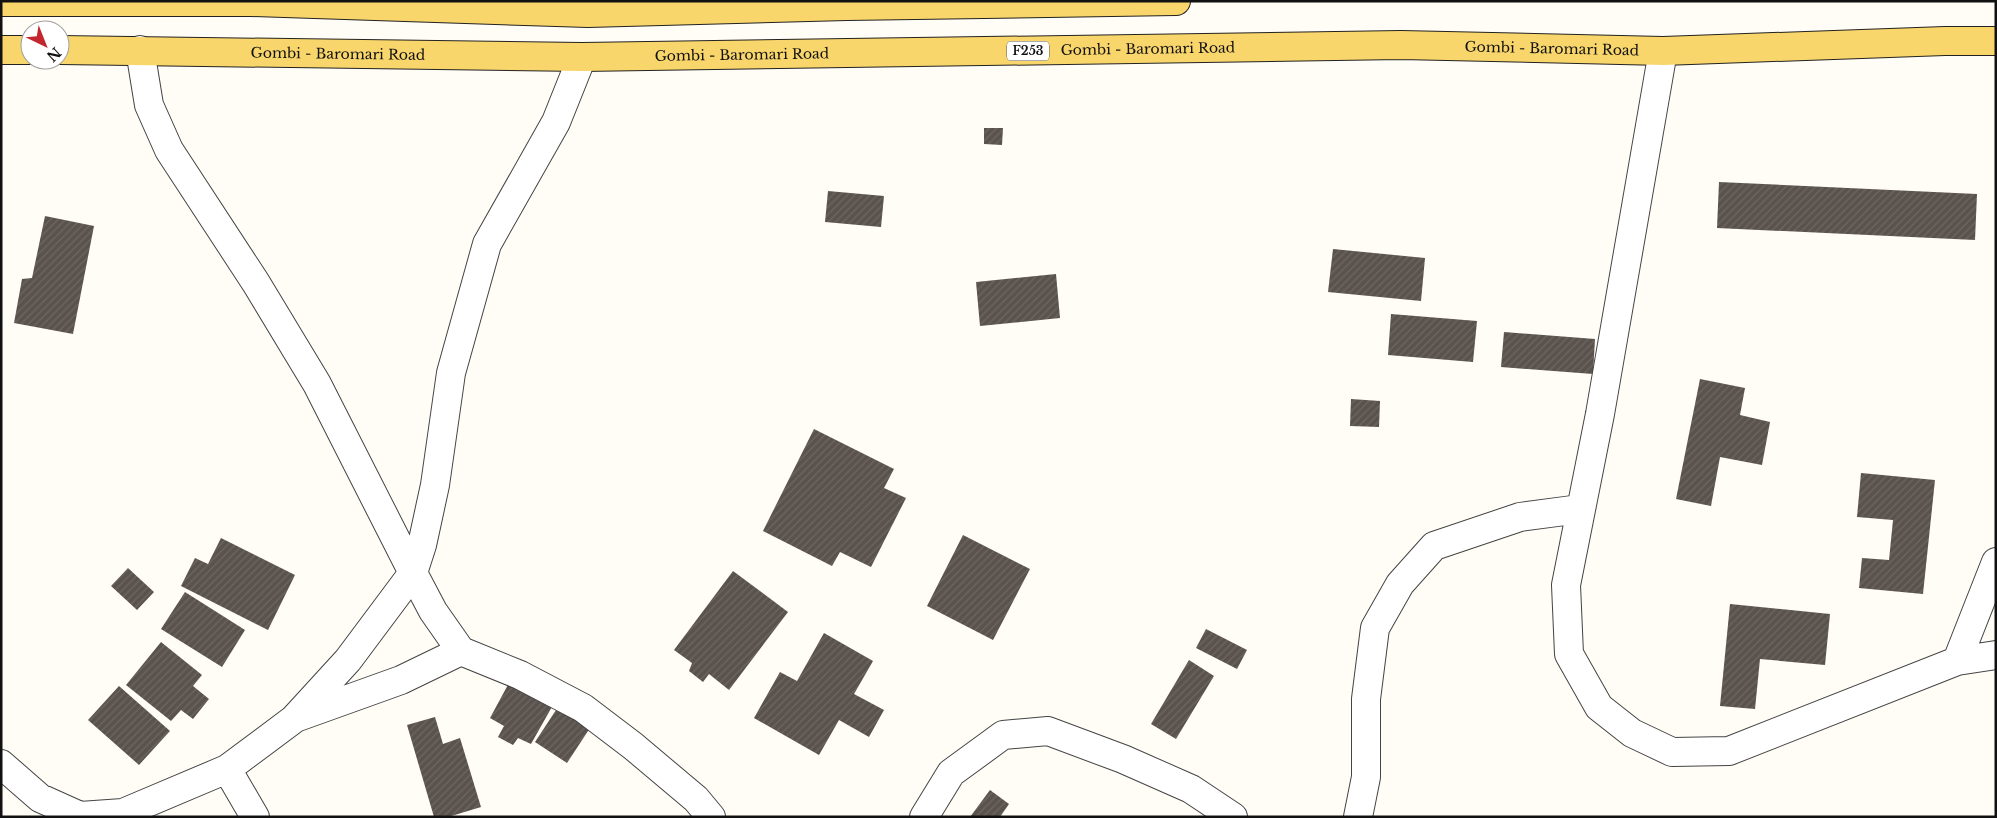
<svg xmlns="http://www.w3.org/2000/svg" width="1997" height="818" viewBox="0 0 1997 818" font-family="'Libre Baskerville',serif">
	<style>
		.building { fill: url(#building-hatch) }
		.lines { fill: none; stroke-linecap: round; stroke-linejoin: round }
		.minor-casing { stroke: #444; stroke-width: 30 }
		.major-casing { stroke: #222; stroke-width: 30 }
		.minor { stroke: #fff; stroke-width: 28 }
		.major { stroke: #f9d66b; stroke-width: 28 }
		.labels { text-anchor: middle; stroke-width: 5; stroke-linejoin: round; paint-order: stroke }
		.shield { fill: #fff; stroke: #585858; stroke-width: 1 }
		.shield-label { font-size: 12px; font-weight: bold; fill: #111 }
		.street-label { font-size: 14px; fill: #111; stroke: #fff }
	</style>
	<defs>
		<pattern id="building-hatch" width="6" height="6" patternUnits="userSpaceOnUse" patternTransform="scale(1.25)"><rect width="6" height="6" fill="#5a524d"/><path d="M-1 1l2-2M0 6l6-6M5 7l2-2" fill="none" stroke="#6d6662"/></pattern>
	</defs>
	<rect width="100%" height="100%" fill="#fffdf5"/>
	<path class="building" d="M 984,128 L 1003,128 L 1002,145 L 984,144 Z
		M 1719,182 L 1977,194 L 1975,240 L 1717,228 Z
		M 828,191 L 884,196 L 881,227 L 825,222 Z
		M 45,216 L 94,226 L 73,334 L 14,323 L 22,279 L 32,278 Z
		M 1333,249 L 1425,258 L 1421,301 L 1328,292 Z
		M 1056,274 L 1060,318 L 980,326 L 976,282 Z
		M 1391,314 L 1477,321 L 1473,362 L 1388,355 Z
		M 1504,332 L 1595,339 L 1593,374 L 1501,367 Z
		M 1700,379 L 1745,388 L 1740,415 L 1770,422 L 1762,465 L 1720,457 L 1711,506 L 1676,499 Z
		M 1351,399 L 1380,401 L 1379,427 L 1350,426 Z
		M 814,429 L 894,469 L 884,488 L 906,498 L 871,567 L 840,552 L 832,566 L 763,531 Z
		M 1861,473 L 1935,480 L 1923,594 L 1859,588 L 1862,558 L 1889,560 L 1893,520 L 1857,517 Z
		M 963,535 L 1030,569 L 993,640 L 927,606 Z
		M 221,538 L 295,575 L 268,630 L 181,586 L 195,558 L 208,564 Z
		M 128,568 L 154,592 L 137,610 L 111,586 Z
		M 733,571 L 788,612 L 729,690 L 709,674 L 703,682 L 689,671 L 692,663 L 674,650 Z
		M 185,592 L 245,630 L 222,667 L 161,629 Z
		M 1730,604 L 1830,614 L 1825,665 L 1760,659 L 1755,709 L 1720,706 Z
		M 1206,629 L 1247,650 L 1237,669 L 1196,648 Z
		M 824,633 L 873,661 L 854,694 L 884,710 L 869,737 L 839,720 L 819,755 L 754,718 L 780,672 L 797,681 Z
		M 161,642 L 202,675 L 193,686 L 209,699 L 193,719 L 181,710 L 171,721 L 126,685 Z
		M 1189,660 L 1214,676 L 1176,739 L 1151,724 Z
		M 510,681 L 553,705 L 531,744 L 518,738 L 513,745 L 498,737 L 504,726 L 490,718 Z
		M 119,686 L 170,731 L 139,765 L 88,720 Z
		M 558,707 L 590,728 L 567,763 L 535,742 Z
		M 435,717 L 443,744 L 460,738 L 481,807 L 448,817 L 434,817 L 407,725 Z
		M 990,790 L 1009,804 L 1000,817 L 970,817 Z"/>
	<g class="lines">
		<defs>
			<path id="minor" d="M 1663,51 L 1600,414 L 1566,585 L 1569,654 L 1599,707 L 1632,733 L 1672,752 L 1729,751 L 1957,661 L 1996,655
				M 582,57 L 556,122 L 487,244 L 451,373 L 435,485 L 422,545 L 413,573 L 433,611 L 461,651 L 520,675 L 583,708 L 633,746 L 696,799 L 711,817
				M 1957,661 L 1996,562
				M 298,717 L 401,680 L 461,651
				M 1,764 L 40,798 L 80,816 L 123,813 L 227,769 L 294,719 L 348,660 L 413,573 L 317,384 L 256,283 L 169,150 L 149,105 L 140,50
				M 227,769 L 255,817
				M 924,817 L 951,773 L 1003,735 L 1048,731 L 1123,759 L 1191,789 L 1233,817
				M 1358,817 L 1366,777 L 1366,699 L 1375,628 L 1400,584 L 1434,546 L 1520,517 L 1580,509"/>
			<g id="major">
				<path d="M 1,2 L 252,2 L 588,13 L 847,6 L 1176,1"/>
				<path d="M 1,50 L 30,50"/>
				<path id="s1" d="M 60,50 L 582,57 L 1401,45 L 1663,51 L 1945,41 L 1996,41"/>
			</g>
		</defs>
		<use href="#minor" class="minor-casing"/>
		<use href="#major" class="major-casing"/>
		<use href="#minor" class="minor"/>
		<use href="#major" class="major"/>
	</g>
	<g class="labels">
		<rect class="shield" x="1007" y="41.5" width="42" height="19" rx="4"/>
		<g class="shield-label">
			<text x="1028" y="55">F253</text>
		</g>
		<g class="street-label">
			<text dy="5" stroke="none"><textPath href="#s1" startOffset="1492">Gombi - Baromari Road</textPath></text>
			<text dy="5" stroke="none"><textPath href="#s1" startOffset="1088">Gombi - Baromari Road</textPath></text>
			<text dy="5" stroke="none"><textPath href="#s1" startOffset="278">Gombi - Baromari Road</textPath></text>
			<text dy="5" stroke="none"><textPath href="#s1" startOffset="682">Gombi - Baromari Road</textPath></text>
		</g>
	</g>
	<rect width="1997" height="818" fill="none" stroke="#111111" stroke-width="5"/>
	<g transform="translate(45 45) rotate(137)"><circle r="24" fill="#ffffff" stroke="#a0a0a0"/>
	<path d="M0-4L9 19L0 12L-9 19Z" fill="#c4262e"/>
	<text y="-8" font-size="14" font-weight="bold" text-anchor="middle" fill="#111111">N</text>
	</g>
</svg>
